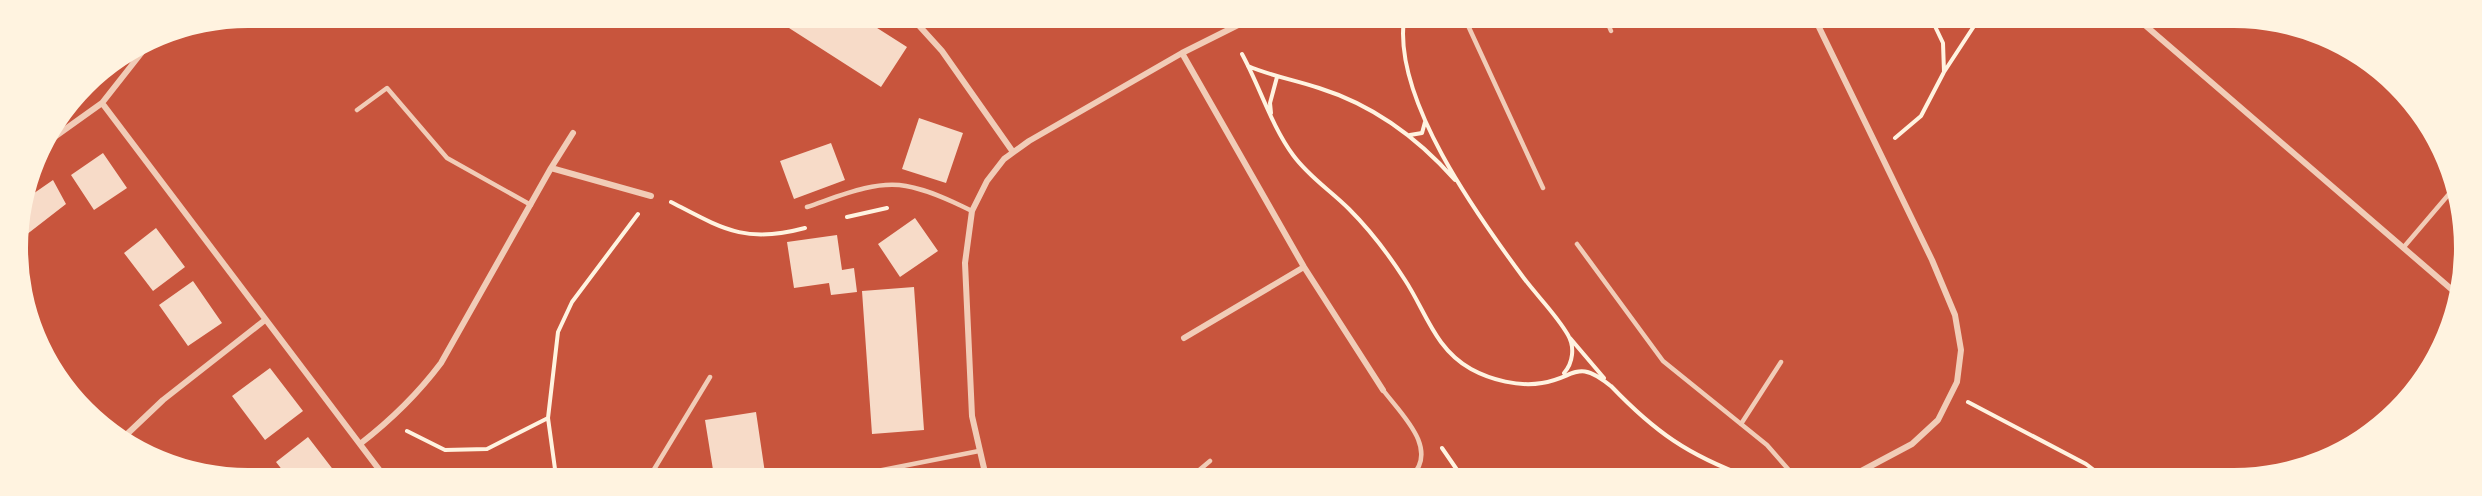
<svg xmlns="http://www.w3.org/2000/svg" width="2482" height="496" viewBox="0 0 2482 496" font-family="'Roboto Condensed',sans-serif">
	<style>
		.building { fill: #f7dbc8 }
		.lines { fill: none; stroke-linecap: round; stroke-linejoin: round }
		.path { stroke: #fff3e0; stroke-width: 4 }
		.service { stroke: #f1ccb7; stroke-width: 4.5 }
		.minor { stroke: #f1ccb7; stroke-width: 6 }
	</style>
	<rect width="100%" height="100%" fill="#c8553d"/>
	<path class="building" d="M 775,19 L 863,19 L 907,47 L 881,87 Z
		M 919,118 L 963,133 L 946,183 L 902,169 Z
		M 831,143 L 845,180 L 794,199 L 780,161 Z
		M 103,153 L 127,188 L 94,210 L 71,175 Z
		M 53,180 L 66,204 L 26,235 L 20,245 L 18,233 L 27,198 Z
		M 915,218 L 938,251 L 900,277 L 878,244 Z
		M 156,228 L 185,267 L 153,291 L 124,253 Z
		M 837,235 L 842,270 L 854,268 L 857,292 L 831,295 L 829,283 L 794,288 L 787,242 Z
		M 193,281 L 222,323 L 188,346 L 159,305 Z
		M 914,287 L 924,430 L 872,434 L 862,291 Z
		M 270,368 L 303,411 L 265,440 L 232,396 Z
		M 756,412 L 765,473 L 714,476 L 705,420 Z
		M 308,437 L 338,476 L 287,476 L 276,462 Z"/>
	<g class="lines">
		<path class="path" d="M 1404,19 C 1393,99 1477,215 1523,277 C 1537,296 1556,314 1568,335 C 1575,347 1573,363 1564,373
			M 1932,20 L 1943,43 L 1944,72
			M 1242,54 C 1260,87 1271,125 1293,155 C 1309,177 1330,190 1349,209 C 1370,230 1389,255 1405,280 C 1426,312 1435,349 1471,369 C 1491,380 1519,387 1542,383 C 1576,378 1576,357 1612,387
			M 1248,66 C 1271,76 1295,80 1319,88 C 1373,105 1418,138 1455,180
			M 1271,113 L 1270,103 L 1277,77
			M 1410,135 L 1422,133 L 1425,122
			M 1895,138 L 1921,116 L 1944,72 L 1978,20
			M 671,202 C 723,229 745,244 805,228
			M 847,217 L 887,208
			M 1570,338 L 1604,378
			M 1611,386 C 1655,432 1688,455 1748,477
			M 1968,402 L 2086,464 L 2103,477
			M 548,418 L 558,332 L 572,302 L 638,214
			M 2378,423 L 2417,383
			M 407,431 L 445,450 L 487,449 L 548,418 L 555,469 L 553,476
			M 1442,448 L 1462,477"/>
		<path class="service" d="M 390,18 L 402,21 L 414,18
			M 1465,19 L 1543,188
			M 1606,19 L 1611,31
			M 357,110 L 387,88 L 447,158 L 531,205
			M 807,207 C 837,197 874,180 906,186 C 929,190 952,201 972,211
			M 1577,244 L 1663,361 L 1767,445 L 1795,477
			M 2403,248 L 2455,187
			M 1383,390 C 1401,414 1440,449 1411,477
			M 1741,424 L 1781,362
			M 650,476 L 710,377
			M 847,477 L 979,451
			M 1191,477 L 1210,461"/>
		<path class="minor" d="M 913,19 L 942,51 L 1013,152
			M 1815,19 L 1932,260 L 1955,315 L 1961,350 L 1957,382 L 1938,420 L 1912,444 L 1850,477
			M 2139,20 L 2457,294
			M 1182,53 L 1304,267 L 1383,390
			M 102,103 L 384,476
			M 53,138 L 102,103 L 150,42
			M 551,168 L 651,196
			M 1184,338 L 1304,267
			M 124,437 L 163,400 L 265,320
			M 360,444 C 391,420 417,395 441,363 L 551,168 L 573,133
			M 986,477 L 972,416 L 965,263 L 972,211 L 987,181 L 1004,159 L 1029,141 L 1182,53 L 1250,19"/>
	</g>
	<path d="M0 0H2482V496H0ZM248 28H2234A220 220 0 0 1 2454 248V248A220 220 0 0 1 2234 468H248A220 220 0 0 1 28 248V248A220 220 0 0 1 248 28Z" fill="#fff3e0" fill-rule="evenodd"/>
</svg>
